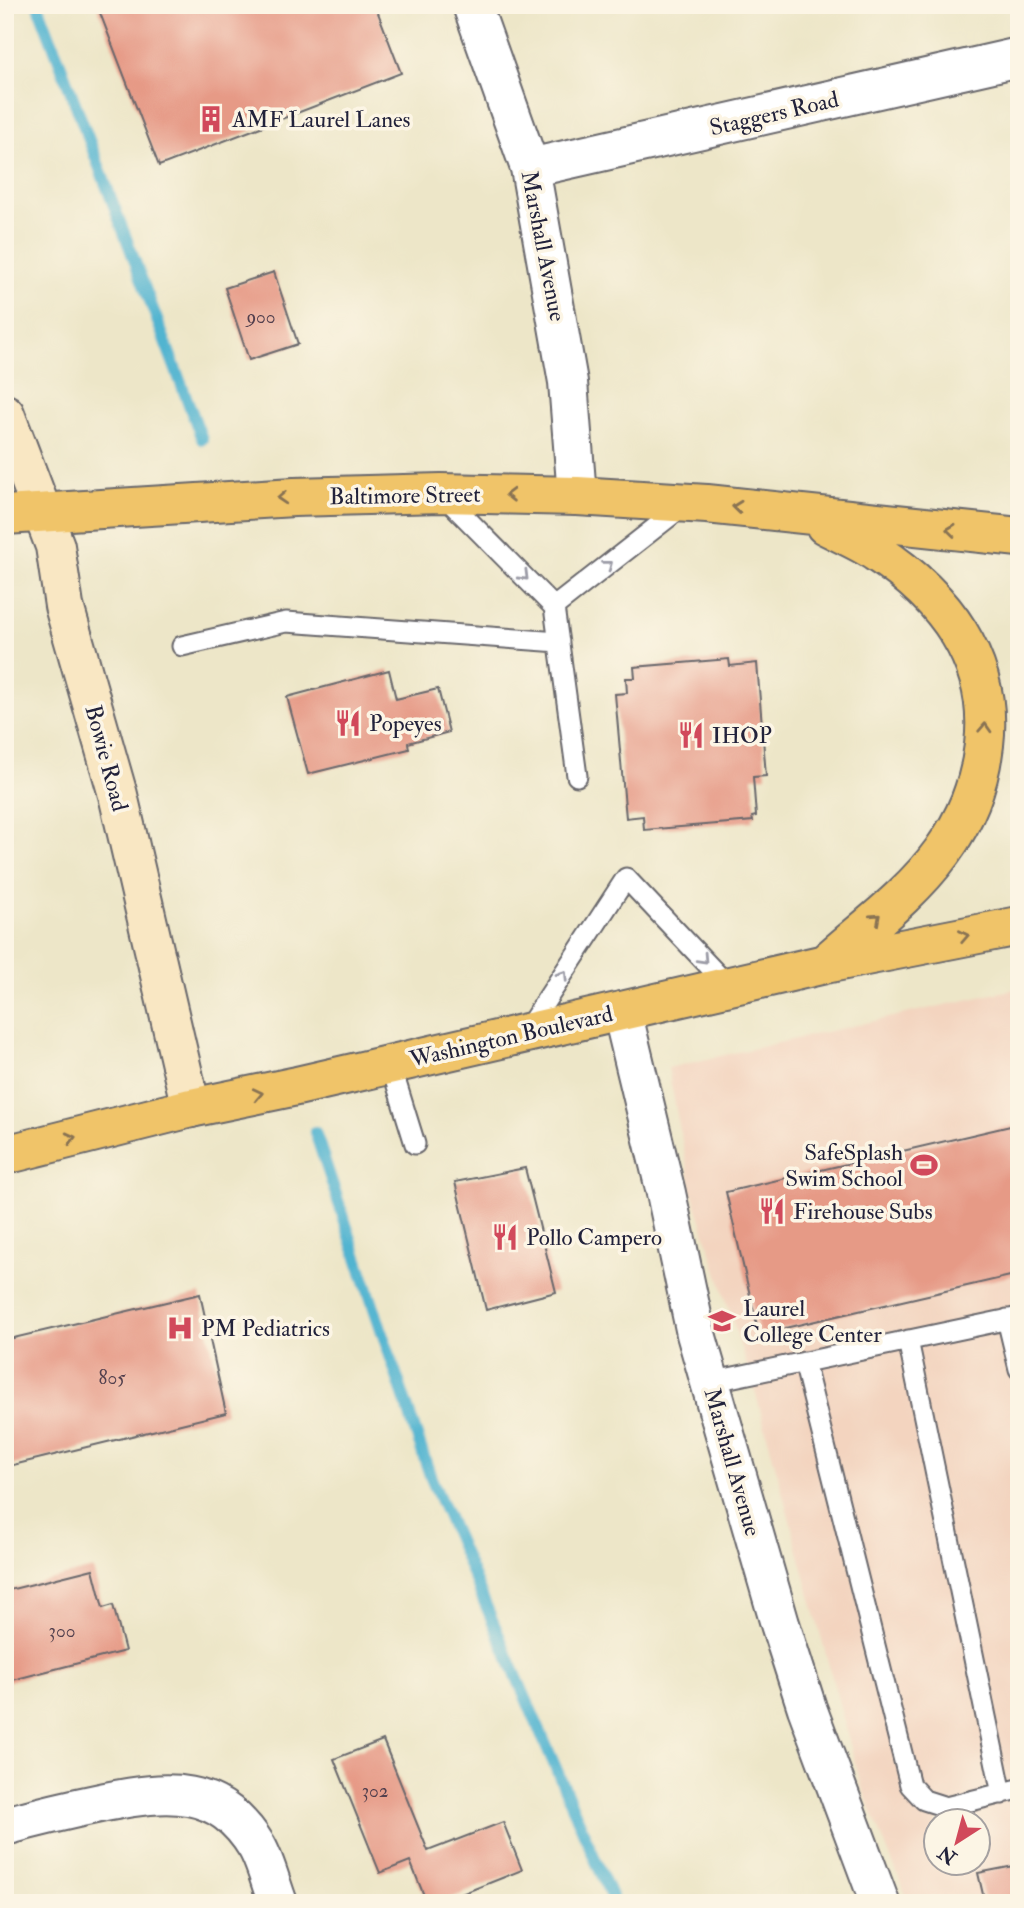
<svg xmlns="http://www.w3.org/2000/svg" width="1024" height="1908" viewBox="0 0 1024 1908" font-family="'IM FELL Double Pica',serif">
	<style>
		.built { fill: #f3d4bf; fill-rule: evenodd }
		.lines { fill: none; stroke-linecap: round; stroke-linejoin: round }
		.stream { stroke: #51b4d0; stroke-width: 12 }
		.building { fill: #e69a86 }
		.lane-casing { stroke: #69676c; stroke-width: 23 }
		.street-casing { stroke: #69676c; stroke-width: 42 }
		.secondary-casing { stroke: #69676c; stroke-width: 42 }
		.primary-casing { stroke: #69676c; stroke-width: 42 }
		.lane { stroke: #fff; stroke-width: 19 }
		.street { stroke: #fff; stroke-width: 38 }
		.secondary { stroke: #f9e7c3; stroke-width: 38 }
		.primary { stroke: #f0c469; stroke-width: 38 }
		.oneway { stroke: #897352 }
		.oneway2 { stroke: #9c9ca7 }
		.labels { text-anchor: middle; stroke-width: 7; stroke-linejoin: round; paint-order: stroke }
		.number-label { font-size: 19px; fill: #53404e }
		.street-label { font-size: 23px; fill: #22223b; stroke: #fcf5e5 }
		.poi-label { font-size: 23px; fill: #22223b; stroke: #fcf5e5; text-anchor: start }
	</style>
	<rect width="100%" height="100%" fill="#fcf5e5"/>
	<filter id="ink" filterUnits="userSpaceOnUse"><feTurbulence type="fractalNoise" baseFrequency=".0143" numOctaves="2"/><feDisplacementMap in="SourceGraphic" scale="14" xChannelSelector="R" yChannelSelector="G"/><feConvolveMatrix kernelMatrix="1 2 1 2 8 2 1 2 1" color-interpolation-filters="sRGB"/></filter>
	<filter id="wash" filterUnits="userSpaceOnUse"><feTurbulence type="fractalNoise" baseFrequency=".00686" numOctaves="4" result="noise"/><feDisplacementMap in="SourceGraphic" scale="28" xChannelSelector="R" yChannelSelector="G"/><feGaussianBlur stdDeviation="1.57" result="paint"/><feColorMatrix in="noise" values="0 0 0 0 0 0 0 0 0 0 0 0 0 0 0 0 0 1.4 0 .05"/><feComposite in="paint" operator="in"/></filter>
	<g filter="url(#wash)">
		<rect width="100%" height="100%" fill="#ede6c8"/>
		<path class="built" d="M 1019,988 L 1019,1903 L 909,1903 L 861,1785 L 757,1398 L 692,1192 L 668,1068 ZM 936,1820 L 978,1820 L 978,1862 L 936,1862 Z"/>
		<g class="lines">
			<path class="stream" d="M 38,5 L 202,439
				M 315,1132 L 431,1478 L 614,1903"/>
		</g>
		<g id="blocks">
			<path class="building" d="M 97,5 L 375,5 L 401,73 L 159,166 Z
				M 274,272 L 298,344 L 249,360 L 225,288 Z
				M 729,659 L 730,666 L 757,663 L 766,776 L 753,777 L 756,816 L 752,817 L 753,821 L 644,830 L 643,816 L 626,818 L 615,694 L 627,693 L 626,678 L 635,678 L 634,667 Z
				M 389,670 L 396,699 L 438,689 L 449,732 L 408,743 L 409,749 L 308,774 L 287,697 Z
				M 1019,1124 L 1019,1274 L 759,1334 L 726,1192 Z
				M 525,1168 L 556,1292 L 486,1310 L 455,1182 Z
				M 200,1294 L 226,1413 L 5,1467 L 5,1340 Z
				M 93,1569 L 103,1608 L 113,1605 L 125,1651 L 5,1682 L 5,1591 Z
				M 383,1740 L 428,1851 L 503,1822 L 522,1870 L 439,1903 L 427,1903 L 410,1861 L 380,1873 L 334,1759 Z
				M 1019,1865 L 1019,1903 L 985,1903 L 978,1873 Z"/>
		</g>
	</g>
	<g filter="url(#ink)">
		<use href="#blocks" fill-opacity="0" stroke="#69676c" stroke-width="2"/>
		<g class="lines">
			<defs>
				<path id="lane" d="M 444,496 L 554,607 L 577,776
					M 554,607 L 683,506
					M 182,646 L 286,622 L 559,642
					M 526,1031 L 626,878 L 729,987
					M 390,1063 L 415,1144
					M 1007,1319 L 1019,1369
					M 908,1340 L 1002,1794
					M 804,1362 L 910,1785 L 924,1800 L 946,1807 L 1019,1789
					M 710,1382 L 1019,1317"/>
				<path id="street" d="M 472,5 L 530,168 L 568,382 L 577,496
					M 530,168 L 1019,57
					M 622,1011 L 666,1193 L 696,1334 L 780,1624 L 807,1708 L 880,1903
					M 5,1826 C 38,1817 71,1809 105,1802 C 167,1790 219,1784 257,1847 C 266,1863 271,1885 278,1903"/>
				<path id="secondary" d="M 5,414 L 55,546 L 64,606 L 118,795 L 191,1108"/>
				<path id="primary" d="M 5,515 L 294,497 L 441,493 L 577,496 L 707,504 L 1019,537
					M 825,525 C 842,534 860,541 876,552 C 944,596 994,661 984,745 C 979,786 966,819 942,852 C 911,895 865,928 827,962
					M 5,1155 L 191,1108 L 297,1086 L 825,964 L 1019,926"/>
			</defs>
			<use href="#lane" class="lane-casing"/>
			<use href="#street" class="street-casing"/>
			<use href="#secondary" class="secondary-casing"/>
			<use href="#primary" class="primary-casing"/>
			<use href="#lane" class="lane"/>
			<use href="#street" class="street"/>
			<use href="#secondary" class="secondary"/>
			<use href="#primary" class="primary"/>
		</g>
		<defs><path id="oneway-chevron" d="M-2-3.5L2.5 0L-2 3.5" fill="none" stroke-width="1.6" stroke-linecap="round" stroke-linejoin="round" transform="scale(1.75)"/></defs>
		<g class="oneway">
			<use href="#oneway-chevron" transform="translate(510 495) rotate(-179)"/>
			<use href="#oneway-chevron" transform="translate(282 498) rotate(177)"/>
			<use href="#oneway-chevron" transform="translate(737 507) rotate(-174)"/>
			<use href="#oneway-chevron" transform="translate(951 530) rotate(-174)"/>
			<use href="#oneway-chevron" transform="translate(985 728) rotate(-87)"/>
			<use href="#oneway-chevron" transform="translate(876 918) rotate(-42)"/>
			<use href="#oneway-chevron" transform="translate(964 936) rotate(-11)"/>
			<use href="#oneway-chevron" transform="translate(258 1094) rotate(-12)"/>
			<use href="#oneway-chevron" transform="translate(71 1138) rotate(-14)"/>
		</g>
		<g class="oneway2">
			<use href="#oneway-chevron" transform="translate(608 565) rotate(-38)"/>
			<use href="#oneway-chevron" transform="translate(524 576) rotate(45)"/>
			<use href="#oneway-chevron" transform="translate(703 959) rotate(47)"/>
			<use href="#oneway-chevron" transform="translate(563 975) rotate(-57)"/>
		</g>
	</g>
	<defs>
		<symbol id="building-bare" viewBox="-9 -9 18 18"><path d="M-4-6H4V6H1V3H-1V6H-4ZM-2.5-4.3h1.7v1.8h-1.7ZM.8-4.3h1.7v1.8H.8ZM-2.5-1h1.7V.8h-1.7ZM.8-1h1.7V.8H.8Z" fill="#d1495b" stroke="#fcf5e5" stroke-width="2.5" paint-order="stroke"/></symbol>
		<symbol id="restaurant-bare" viewBox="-9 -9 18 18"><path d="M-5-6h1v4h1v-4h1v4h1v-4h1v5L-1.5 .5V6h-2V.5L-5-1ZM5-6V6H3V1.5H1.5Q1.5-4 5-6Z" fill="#d1495b" stroke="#fcf5e5" stroke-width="2.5" paint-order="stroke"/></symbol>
		<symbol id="stadium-bare" viewBox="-9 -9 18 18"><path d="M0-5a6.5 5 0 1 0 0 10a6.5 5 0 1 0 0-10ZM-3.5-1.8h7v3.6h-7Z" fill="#d1495b" stroke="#fcf5e5" stroke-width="2.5" paint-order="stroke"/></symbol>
		<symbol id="school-bare" viewBox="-9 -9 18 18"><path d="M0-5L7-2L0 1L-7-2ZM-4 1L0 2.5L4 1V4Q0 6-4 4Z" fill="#d1495b" stroke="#fcf5e5" stroke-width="2.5" paint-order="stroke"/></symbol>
		<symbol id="hospital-bare" viewBox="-9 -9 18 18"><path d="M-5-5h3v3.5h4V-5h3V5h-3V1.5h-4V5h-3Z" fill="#d1495b" stroke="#fcf5e5" stroke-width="2.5" paint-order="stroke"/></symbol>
	</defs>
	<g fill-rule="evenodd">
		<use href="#building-bare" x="192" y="100" width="38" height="38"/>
		<use href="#restaurant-bare" x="329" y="704" width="38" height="38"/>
		<use href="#restaurant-bare" x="672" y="716" width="38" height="38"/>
		<use href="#stadium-bare" x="905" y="1146" width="38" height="38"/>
		<use href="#restaurant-bare" x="753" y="1192" width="38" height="38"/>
		<use href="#restaurant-bare" x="486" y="1218" width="38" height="38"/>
		<use href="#school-bare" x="703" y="1302" width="38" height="38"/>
		<use href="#hospital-bare" x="161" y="1309" width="38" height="38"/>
	</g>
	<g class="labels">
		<g class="number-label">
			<text x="261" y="323">900</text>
			<text x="112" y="1384">805</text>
			<text x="62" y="1637">300</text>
			<text x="375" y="1797">302</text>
		</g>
		<g class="street-label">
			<text transform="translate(774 113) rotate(-13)" y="8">Staggers Road</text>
			<text transform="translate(544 246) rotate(79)" y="8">Marshall Avenue</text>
			<text transform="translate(405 495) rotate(-1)" y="8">Baltimore Street</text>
			<text transform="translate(107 758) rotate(75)" y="8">Bowie Road</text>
			<text transform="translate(511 1036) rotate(-13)" y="8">Washington Boulevard</text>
			<text transform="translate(733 1462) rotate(74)" y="8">Marshall Avenue</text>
		</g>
		<g class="poi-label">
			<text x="232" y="127">AMF Laurel Lanes</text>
			<text x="369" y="731">Popeyes</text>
			<text x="712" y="743">IHOP</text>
			<text x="903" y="1160" text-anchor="end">SafeSplash<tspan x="903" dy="26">Swim School</tspan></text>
			<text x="793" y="1219">Firehouse Subs</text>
			<text x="526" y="1245">Pollo Campero</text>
			<text x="743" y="1316">Laurel<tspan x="743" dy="26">College Center</tspan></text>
			<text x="201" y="1336">PM Pediatrics</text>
		</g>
	</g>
	<rect width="1024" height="1908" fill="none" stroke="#fcf5e5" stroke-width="28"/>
	<g transform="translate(957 1842) rotate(216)"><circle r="33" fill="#fcf5e5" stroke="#a5a1a1" stroke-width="2"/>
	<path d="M0-5L12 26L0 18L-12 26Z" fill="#d1495b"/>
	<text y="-10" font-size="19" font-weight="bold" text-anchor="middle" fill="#22223b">N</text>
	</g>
</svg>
